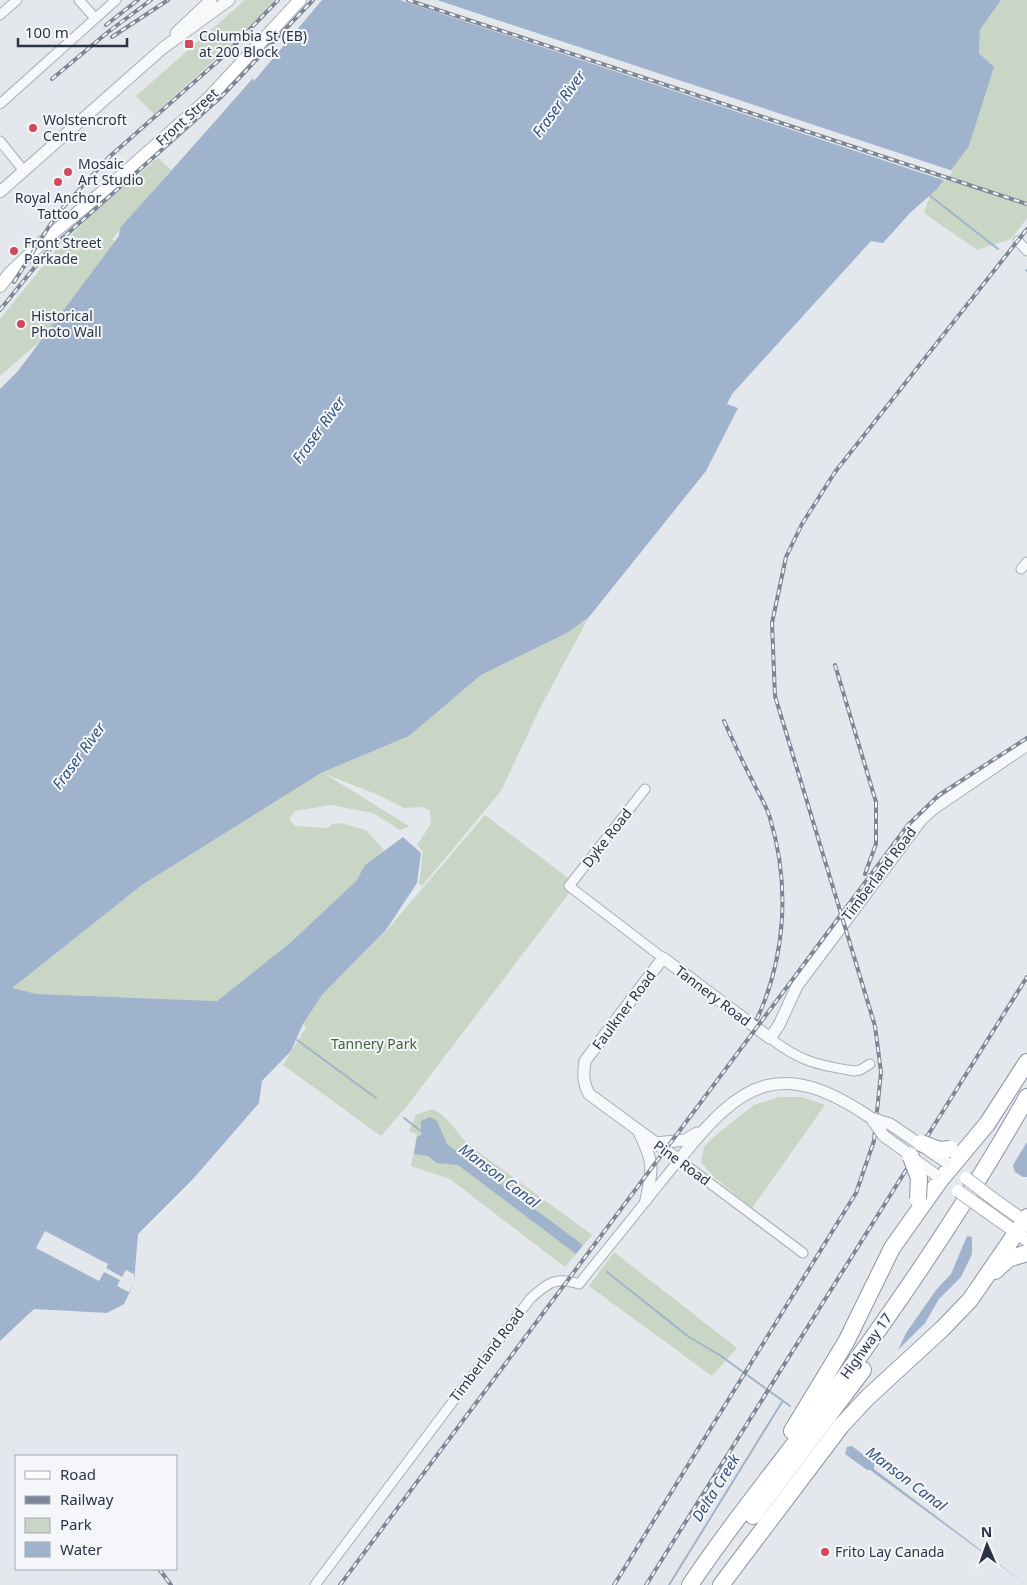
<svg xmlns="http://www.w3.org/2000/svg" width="1027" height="1585" viewBox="0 0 1027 1585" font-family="'Noto Sans',sans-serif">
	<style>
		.green { fill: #c9d6c5 }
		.water { fill: #9fb4cc }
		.pier { fill: #e4e7ec }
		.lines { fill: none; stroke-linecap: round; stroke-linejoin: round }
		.stream { stroke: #9fb4cc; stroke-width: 2 }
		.minor-casing { stroke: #a9aeb7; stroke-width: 11 }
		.tertiary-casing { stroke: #a9aeb7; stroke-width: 13 }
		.secondary-casing { stroke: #a9aeb7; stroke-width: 14 }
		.motorway-casing { stroke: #8b94a3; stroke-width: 18 }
		.minor { stroke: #f7f8fa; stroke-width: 9 }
		.tertiary { stroke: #f7f8fa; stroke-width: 11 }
		.secondary { stroke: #fff; stroke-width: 12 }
		.motorway { stroke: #fff; stroke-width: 16 }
		.rail-casing { stroke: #7d8696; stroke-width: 4 }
		.rail { stroke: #f4f6f9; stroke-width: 2; stroke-dasharray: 5.5; stroke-linecap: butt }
		.tertiary-bridge-casing { stroke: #a9aeb7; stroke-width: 13; stroke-linecap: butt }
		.secondary-bridge-casing { stroke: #a9aeb7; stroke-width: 14; stroke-linecap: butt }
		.motorway-bridge-casing { stroke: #8b94a3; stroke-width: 18; stroke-linecap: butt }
		.tertiary-bridge { stroke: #f7f8fa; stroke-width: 11 }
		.secondary-bridge { stroke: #fff; stroke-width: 12 }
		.motorway-bridge { stroke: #fff; stroke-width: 16 }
		.poi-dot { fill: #d1495b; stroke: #f4f6f9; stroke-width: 2 }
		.labels { text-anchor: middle; stroke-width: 4; stroke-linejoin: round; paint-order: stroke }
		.poi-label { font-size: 14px; fill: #2b3445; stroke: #f4f6f9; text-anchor: start }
		.street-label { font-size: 14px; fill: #2b3445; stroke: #f4f6f9 }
		.park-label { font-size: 14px; fill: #3f6138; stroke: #f4f6f9 }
		.water-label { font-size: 15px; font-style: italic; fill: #34527a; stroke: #f4f6f9 }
	</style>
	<rect width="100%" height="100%" fill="#e4e7ec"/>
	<path class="green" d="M 245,0 L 274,0 L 242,35 L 154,114 L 136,96 Z
		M 1001,0 L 1027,0 L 1027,218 L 1011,239 L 977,250 L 924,213 L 930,196 L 969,146 L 994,67 L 979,53 L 980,30 Z
		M 158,158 L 171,170 L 112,239 L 135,258 L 0,376 L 0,319 L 56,250 L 99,208 Z
		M 589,617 L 541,706 L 501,791 L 422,886 L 419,884 L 423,851 L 417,845 L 431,824 L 430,811 L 423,807 L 404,808 L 381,796 L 325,774 L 409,826 L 400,830 L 373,813 L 331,805 L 295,811 L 289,819 L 295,826 L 327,828 L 332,824 L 340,823 L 366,830 L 384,850 L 365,865 L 356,881 L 291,942 L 217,1001 L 37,994 L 11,988 L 142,885 L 321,773 L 409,736 L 481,675 L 567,633 Z
		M 485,815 L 576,884 L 407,1106 L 381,1136 L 283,1065 L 306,1027 L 303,1024 L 322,995 L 387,930 Z
		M 779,1097 L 802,1097 L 825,1105 L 752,1208 L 715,1178 L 701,1162 L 704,1147 L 717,1134 L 754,1105 Z
		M 432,1109 C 445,1113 458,1134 469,1145 L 592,1235 L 565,1267 L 450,1179 L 411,1166 L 417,1134 L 409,1131 L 416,1115 Z
		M 614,1252 L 737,1348 L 712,1376 L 589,1286 Z"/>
	<path class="water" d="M 320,0 L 1001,0 L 980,30 L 979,53 L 994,67 L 969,146 L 937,189 L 910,213 L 883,243 L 871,241 L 732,394 L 727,404 L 738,408 L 706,471 L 589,617 L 567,633 L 481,675 L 409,736 L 321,773 L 142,885 L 12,988 L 37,994 L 217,1001 L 291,942 L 356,881 L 365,865 L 403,837 L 421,853 L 417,883 L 386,930 L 322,995 L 303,1024 L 291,1051 L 262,1081 L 259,1103 L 193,1179 L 138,1234 L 134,1283 L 124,1304 L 107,1313 L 34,1309 L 0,1341 L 0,389 L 18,371 L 119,236 L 120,228 C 188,152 255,77 320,0 Z
		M 430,1117 L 437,1121 L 447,1144 L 583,1245 L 576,1254 L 458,1165 L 437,1163 L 428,1156 L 414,1154 L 417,1137 L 421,1135 L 421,1121 Z
		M 1027,1142 L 1027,1177 L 1023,1177 L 1015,1172 L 1013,1165 Z
		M 967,1236 L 972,1237 L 972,1254 L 961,1277 L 939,1299 L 925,1323 L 898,1350 L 906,1333 L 936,1290 L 951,1274 Z
		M 852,1446 L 874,1463 L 874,1469 L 1027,1585 L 870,1470 L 867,1470 L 845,1454 L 847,1447 Z"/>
	<path class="pier" d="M 317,0 L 322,0 L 254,81 L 252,77 Z
		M 400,0 L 437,0 L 953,171 L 946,181 Z
		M 45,1231 L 108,1264 L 106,1268 L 122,1277 L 126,1270 L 134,1274 L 134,1283 L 129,1292 L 117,1286 L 120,1280 L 104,1272 L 99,1281 L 36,1248 Z"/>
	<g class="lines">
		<path class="stream" d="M 929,195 L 998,249
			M 1026,270 L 1027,271
			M 297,1040 L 376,1098
			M 404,1118 L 422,1132
			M 607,1272 L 689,1337 L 721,1356 L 790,1406
			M 669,1585 L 782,1402"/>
		<defs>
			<path id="minor" d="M 79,0 L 95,18
				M 0,15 L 17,0
				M 0,104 L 116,0
				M 0,141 L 24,171
				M 1018,241 L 1027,251
				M 1021,569 L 1027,562
				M 645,789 L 569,886 L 663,958
				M 770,1038 C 799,1061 817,1065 854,1071 L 860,1070 L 870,1064
				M 315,1585 L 530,1299 C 547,1283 556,1276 579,1284 L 679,1160 L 803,1253"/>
			<path id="tertiary" d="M 176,33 L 211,0
				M 0,192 L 163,48 L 229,0
				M 871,1118 C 781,1057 742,1080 679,1160 L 589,1094 C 583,1083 583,1074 585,1061 L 663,958 L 770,1038 L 779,1025 L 797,986 L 921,820 L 933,809 L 1027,745
				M 639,1132 C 654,1163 653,1167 646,1200
				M 656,1143 L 685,1140 L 697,1133"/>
			<path id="secondary" d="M 0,286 L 10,273 L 47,238 L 112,184 L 207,100 L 300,0
				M 996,1201 L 1027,1223
				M 989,1213 L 1027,1240"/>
			<path id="motorway" d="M 995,1271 L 1008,1259 L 1027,1253
				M 792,1431 L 846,1342 L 892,1248 L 941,1179 L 987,1124 L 1027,1062
				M 753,1516 L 863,1370
				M 690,1585 C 734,1519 785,1458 832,1394 C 902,1299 969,1200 1027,1097
				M 721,1585 L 841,1426 L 867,1398 L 942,1329 L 970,1300 L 1027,1217"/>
		</defs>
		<use href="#minor" class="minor-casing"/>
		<use href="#tertiary" class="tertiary-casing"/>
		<use href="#secondary" class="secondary-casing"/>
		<use href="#motorway" class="motorway-casing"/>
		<use href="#minor" class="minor"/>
		<use href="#tertiary" class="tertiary"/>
		<use href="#secondary" class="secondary"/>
		<use href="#motorway" class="motorway"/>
		<defs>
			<path id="rail" d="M 408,0 L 1027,204
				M 106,25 L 138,0
				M 112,37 L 168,0
				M 52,79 L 108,32 L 151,0
				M 14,282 L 57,214 L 108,158 L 226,54 L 278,0
				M 0,310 L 47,252 L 221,97 L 313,0
				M 835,665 L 876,802 L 876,844 L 865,874
				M 724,721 C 733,741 742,761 752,780 C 758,793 766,804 770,818 C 790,884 786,956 757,1019
				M 159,1569 L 171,1585
				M 340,1585 L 908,825 L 939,795 L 1027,738
				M 614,1585 L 856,1193 L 874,1141 L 881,1072 L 875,1026 L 775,696 L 772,623 L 786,557 L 802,524 L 835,472 L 1027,229
				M 646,1585 L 1027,977"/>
		</defs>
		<use href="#rail" class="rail-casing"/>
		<use href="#rail" class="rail"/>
		<defs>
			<path id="tertiary-bridge" d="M 871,1118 L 890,1124 L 946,1162
				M 871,1118 L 884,1136 L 906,1152
				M 911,1157 L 936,1175"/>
			<path id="secondary-bridge" d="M 966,1178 L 996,1201
				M 958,1191 L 989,1213"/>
			<path id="motorway-bridge" d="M 921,1143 L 939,1150 L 950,1149
				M 911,1157 L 919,1178 L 918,1199"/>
		</defs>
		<use href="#tertiary-bridge" class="tertiary-bridge-casing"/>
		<use href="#secondary-bridge" class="secondary-bridge-casing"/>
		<use href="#motorway-bridge" class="motorway-bridge-casing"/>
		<use href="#tertiary-bridge" class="tertiary-bridge"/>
		<use href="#secondary-bridge" class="secondary-bridge"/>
		<use href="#motorway-bridge" class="motorway-bridge"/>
	</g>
	<g class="poi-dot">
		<rect x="184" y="39" width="10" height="10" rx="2.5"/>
		<circle cx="33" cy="128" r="5"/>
		<circle cx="68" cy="172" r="5"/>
		<circle cx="58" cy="182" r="5"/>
		<circle cx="14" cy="251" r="5"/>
		<circle cx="21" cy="324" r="5"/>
		<circle cx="825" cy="1552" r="5"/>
	</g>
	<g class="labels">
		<g class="poi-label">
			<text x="199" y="41">Columbia St (EB)<tspan x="199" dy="16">at 200 Block</tspan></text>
			<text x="43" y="125">Wolstencroft<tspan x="43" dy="16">Centre</tspan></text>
			<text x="78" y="169">Mosaic<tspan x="78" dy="16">Art Studio</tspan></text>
			<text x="58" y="203" text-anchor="middle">Royal Anchor<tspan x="58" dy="16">Tattoo</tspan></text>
			<text x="24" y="248">Front Street<tspan x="24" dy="16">Parkade</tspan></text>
			<text x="31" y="321">Historical<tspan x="31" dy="16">Photo Wall</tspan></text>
			<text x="835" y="1557">Frito Lay Canada</text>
		</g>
		<g class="street-label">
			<text transform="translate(187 117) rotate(-42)" y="5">Front Street</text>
			<text transform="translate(607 838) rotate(-52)" y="5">Dyke Road</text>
			<text transform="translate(879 874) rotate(-53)" y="5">Timberland Road</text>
			<text transform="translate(713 996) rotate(37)" y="5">Tannery Road</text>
			<text transform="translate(624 1010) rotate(-53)" y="5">Faulkner Road</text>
			<text transform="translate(682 1163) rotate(36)" y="5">Pine Road</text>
			<text transform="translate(866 1346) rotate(-54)" y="5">Highway 17</text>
			<text transform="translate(487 1355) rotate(-53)" y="5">Timberland Road</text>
		</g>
		<g class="park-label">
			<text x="374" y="1049">Tannery Park</text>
		</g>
		<g class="water-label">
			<text transform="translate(559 104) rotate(-54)" y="5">Fraser River</text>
			<text transform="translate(319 430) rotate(-54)" y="5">Fraser River</text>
			<text transform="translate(79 756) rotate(-54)" y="5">Fraser River</text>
			<text transform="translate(499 1176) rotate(37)" y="5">Manson Canal</text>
			<text transform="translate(906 1479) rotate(37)" y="5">Manson Canal</text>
			<text transform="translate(716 1488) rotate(-58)" y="5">Delta Creek</text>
		</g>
	</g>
	<rect x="15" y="1455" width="162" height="115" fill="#f4f6f9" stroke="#a4a8b1"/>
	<rect x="25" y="1471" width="25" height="8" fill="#ffffff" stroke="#a4a8b1"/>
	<text x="60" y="1480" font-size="15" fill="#2b3445">Road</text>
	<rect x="25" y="1496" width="25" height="8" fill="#7d8696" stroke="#a4a8b1"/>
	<text x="60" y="1505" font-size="15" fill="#2b3445">Railway</text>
	<rect x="25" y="1518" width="25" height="15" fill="#c9d6c5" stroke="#a4a8b1"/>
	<text x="60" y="1530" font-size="15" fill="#2b3445">Park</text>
	<rect x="25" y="1542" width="25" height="15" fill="#9fb4cc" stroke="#a4a8b1"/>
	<text x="60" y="1555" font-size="15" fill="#2b3445">Water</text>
	<g transform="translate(987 1545) rotate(358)" stroke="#f4f6f9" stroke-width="4" paint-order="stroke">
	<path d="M0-4L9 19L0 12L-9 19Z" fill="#2b3445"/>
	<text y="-8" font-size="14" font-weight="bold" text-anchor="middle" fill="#2b3445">N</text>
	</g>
	<path d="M18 38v8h109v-8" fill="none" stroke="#2b3445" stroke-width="2.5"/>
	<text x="25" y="38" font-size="15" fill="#2b3445" stroke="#f4f6f9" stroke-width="4" paint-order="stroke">100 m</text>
</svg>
